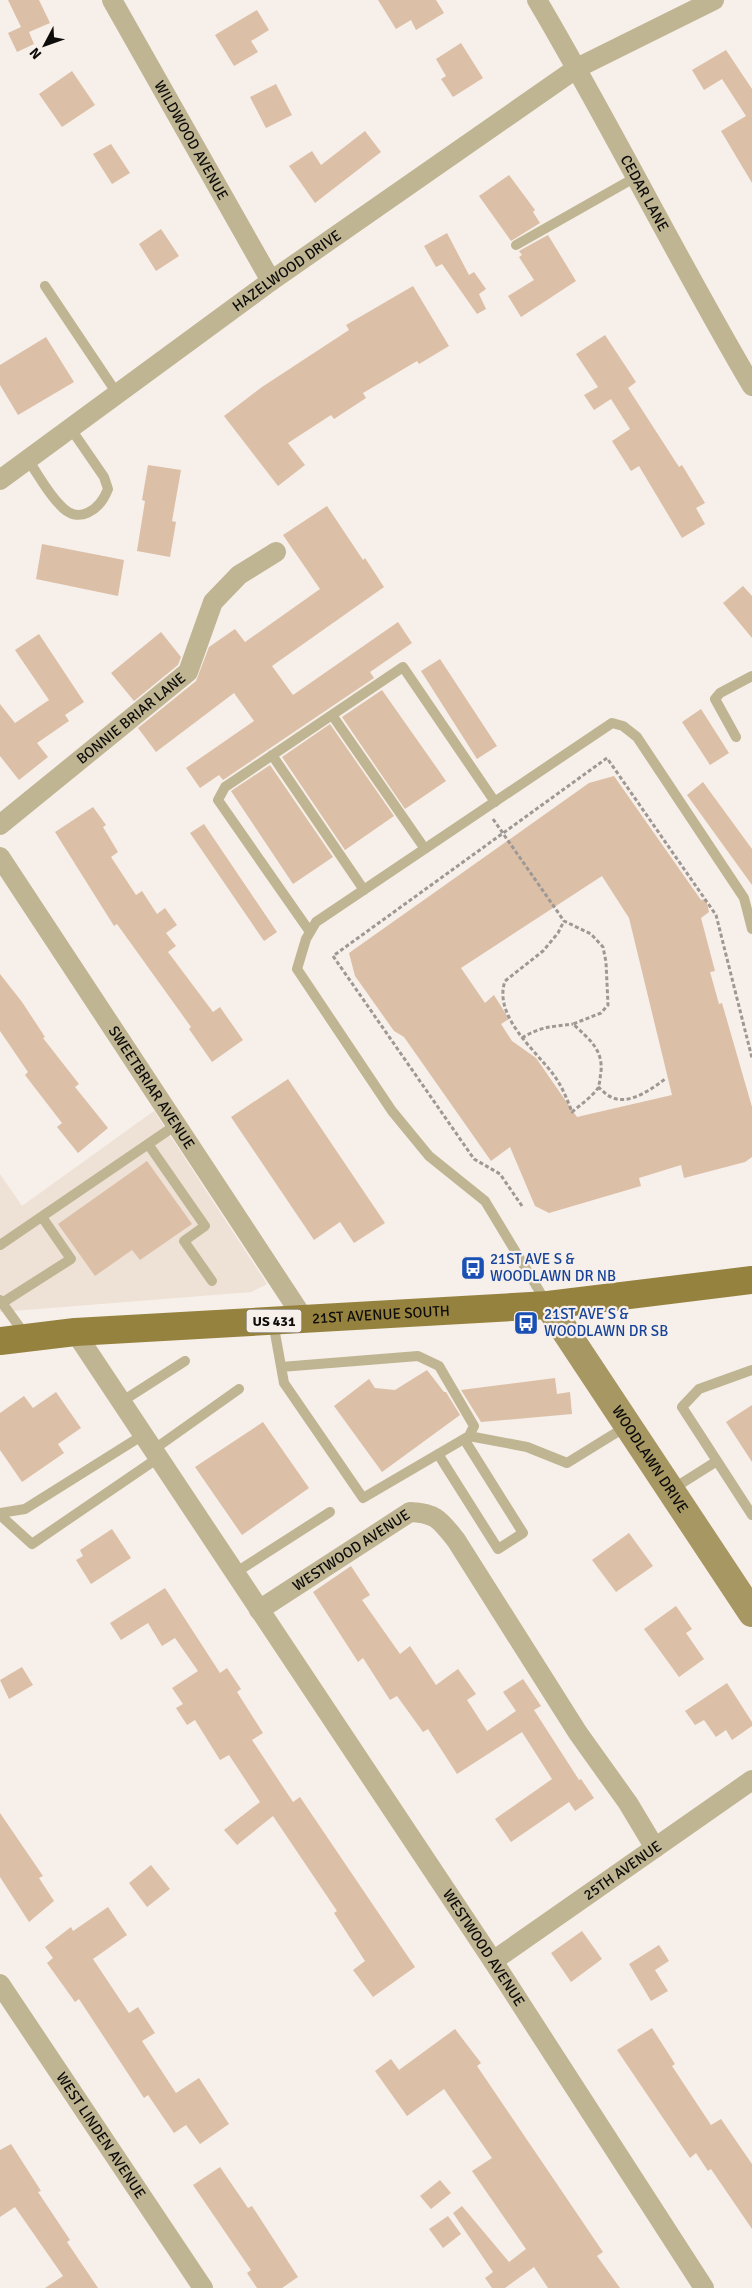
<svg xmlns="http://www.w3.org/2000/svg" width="752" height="2288" viewBox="0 0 752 2288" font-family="Signika,sans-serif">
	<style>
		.built { fill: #eee1d5 }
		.building { fill: #dcbfa7; fill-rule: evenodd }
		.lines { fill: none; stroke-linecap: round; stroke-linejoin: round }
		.path { stroke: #9e9894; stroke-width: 3; stroke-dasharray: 4 2.5; stroke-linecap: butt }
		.service { stroke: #bfb593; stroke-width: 10 }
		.minor { stroke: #bfb593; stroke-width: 20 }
		.secondary { stroke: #a79863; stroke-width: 28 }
		.primary { stroke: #95823e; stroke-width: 28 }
		.labels { text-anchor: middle; stroke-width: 4.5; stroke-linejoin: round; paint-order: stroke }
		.shield { fill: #f7efe9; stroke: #54504d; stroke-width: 1 }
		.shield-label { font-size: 14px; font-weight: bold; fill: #0e0c0a }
		.street-label { font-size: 15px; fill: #0e0c0a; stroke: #f7efe9 }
		.transit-label { font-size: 15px; fill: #164399; stroke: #f7efe9; text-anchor: start }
	</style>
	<rect width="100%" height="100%" fill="#f7efe9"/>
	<path class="built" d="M 154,1111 L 267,1284 L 251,1292 L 0,1312 L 0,1174 L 22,1206 Z"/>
	<path class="building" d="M 8,0 L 39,0 L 50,23 L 29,32 L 34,44 L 17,52 L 8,33 L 21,27 Z
		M 378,0 L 436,0 L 444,13 L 416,30 L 411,20 L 396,29 Z
		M 257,10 L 269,30 L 251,41 L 258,52 L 234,66 L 215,35 Z
		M 461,43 L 483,78 L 453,97 L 441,79 L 446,76 L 436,59 Z
		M 726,50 L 752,89 L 752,183 L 721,131 L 746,116 L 722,79 L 704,90 L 692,70 Z
		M 72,71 L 95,105 L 62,127 L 39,94 Z
		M 276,84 L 292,115 L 266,128 L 250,97 Z
		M 365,131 L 381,152 L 315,203 L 289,166 L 312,151 L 321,165 Z
		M 111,144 L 130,173 L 112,184 L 93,154 Z
		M 509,175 L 535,210 L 533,212 L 540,223 L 511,241 L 479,196 Z
		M 161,229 L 179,256 L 156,271 L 139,244 Z
		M 447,233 L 469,275 L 474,272 L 486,289 L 479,294 L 486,309 L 477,314 L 442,264 L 436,267 L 424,246 Z
		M 548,235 L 576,281 L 521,317 L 508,296 L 534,280 L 519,257 L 522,255 L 519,251 Z
		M 413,286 L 449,346 L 419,364 L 417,361 L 363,393 L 366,398 L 334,419 L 331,415 L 288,443 L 305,465 L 278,486 L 224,416 L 262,387 L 349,330 L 346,325 Z
		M 605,335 L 636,382 L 628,388 L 679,467 L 682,465 L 705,503 L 696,508 L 705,524 L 682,538 L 639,466 L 631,471 L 612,441 L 630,429 L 611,399 L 594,410 L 584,395 L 598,387 L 576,354 Z
		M 46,337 L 74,382 L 18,415 L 0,385 L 0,365 Z
		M 148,465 L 181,470 L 172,521 L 176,522 L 170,557 L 137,551 L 145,501 L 142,500 Z
		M 327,506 L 363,560 L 365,558 L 384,587 L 272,666 L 293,695 L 398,622 L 412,643 L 370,672 L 374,678 L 223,780 L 219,775 L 200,788 L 186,768 L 254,721 L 234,693 L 156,752 L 138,728 L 196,681 L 209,647 L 235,629 L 245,642 L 320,589 L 283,535 Z
		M 42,544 L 124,560 L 118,596 L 36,579 Z
		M 743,586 L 752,596 L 752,638 L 723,603 Z
		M 161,632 L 181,657 L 178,665 L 134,701 L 111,673 Z
		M 39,634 L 84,702 L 65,715 L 69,721 L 37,743 L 48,757 L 19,780 L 0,756 L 0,704 L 15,723 L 49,700 L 15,650 Z
		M 440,659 L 497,746 L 477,759 L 421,671 Z
		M 382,690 L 446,781 L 405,809 L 342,717 Z
		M 701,709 L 729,753 L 710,765 L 682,722 Z
		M 330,724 L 394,816 L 345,850 L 282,757 Z
		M 270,765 L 333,857 L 293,884 L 231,791 Z
		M 614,776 L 701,900 L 706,899 L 709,912 L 701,918 L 715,971 L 710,972 L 719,1004 L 722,1003 L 752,1107 L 752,1157 L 745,1162 L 684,1178 L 681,1165 L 639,1178 L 641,1186 L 549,1213 L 535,1206 L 510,1147 L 491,1161 L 404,1037 L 394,1031 L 355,976 L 349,953 L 589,783 ZM 602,876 L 629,918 L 672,1095 L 577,1117 L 536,1058 L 512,1041 L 501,1024 L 509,1019 L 494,995 L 485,1003 L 461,968 Z
		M 703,782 L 752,849 L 752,885 L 687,795 Z
		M 93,807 L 106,825 L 103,827 L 118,852 L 111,857 L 136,895 L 142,891 L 157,914 L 165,908 L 177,925 L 166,933 L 176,946 L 168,952 L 213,1012 L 220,1007 L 243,1040 L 212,1062 L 189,1029 L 191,1027 L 117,924 L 114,926 L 55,832 Z
		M 204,824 L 277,932 L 264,941 L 190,833 Z
		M 0,974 L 22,1002 L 45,1037 L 43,1038 L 79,1084 L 75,1087 L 108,1128 L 78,1153 L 57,1127 L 62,1123 L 25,1075 L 28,1072 L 0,1031 Z
		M 288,1079 L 385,1223 L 354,1243 L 340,1222 L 314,1240 L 231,1117 Z
		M 147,1161 L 192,1224 L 140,1260 L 132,1250 L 95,1276 L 58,1224 Z
		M 427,1370 L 444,1392 L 446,1392 L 460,1415 L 382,1472 L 334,1406 L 369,1379 L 375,1388 L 395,1390 Z
		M 555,1378 L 557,1394 L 570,1392 L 572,1414 L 481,1422 L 461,1390 Z
		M 56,1392 L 81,1428 L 58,1444 L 64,1453 L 22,1482 L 0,1450 L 0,1413 L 24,1396 L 33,1408 Z
		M 752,1405 L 752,1462 L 726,1422 Z
		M 263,1422 L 309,1488 L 242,1535 L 195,1467 Z
		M 112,1529 L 131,1558 L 91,1584 L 76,1560 L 83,1556 L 80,1550 Z
		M 629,1533 L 653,1566 L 616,1592 L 592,1560 Z
		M 351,1566 L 370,1595 L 362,1600 L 400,1654 L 410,1646 L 436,1685 L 458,1669 L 476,1694 L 467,1700 L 487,1731 L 516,1711 L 503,1692 L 523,1679 L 541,1706 L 534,1710 L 579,1780 L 581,1779 L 594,1798 L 575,1811 L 569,1802 L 511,1842 L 495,1819 L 552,1779 L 522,1732 L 457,1774 L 428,1729 L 423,1732 L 397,1696 L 390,1700 L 363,1658 L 358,1662 L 313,1592 Z
		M 165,1588 L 220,1673 L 227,1668 L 241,1689 L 237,1692 L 263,1733 L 252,1740 L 293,1802 L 300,1797 L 415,1967 L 373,1997 L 353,1970 L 365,1961 L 334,1913 L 337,1911 L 273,1816 L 237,1845 L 224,1830 L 260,1802 L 229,1755 L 220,1760 L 195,1720 L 187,1725 L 176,1708 L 183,1704 L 172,1688 L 198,1671 L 175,1638 L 162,1646 L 148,1623 L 121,1640 L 110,1623 Z
		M 676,1606 L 692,1629 L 686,1633 L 704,1659 L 679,1677 L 644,1629 Z
		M 22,1667 L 33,1685 L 9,1699 L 0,1680 Z
		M 727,1683 L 752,1722 L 752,1726 L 732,1740 L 726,1730 L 716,1737 L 704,1720 L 695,1725 L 685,1711 Z
		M 0,1813 L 43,1876 L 39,1878 L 54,1901 L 29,1922 L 0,1877 Z
		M 151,1865 L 170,1889 L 147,1907 L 129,1883 Z
		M 108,1907 L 127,1935 L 93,1959 L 129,2013 L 138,2007 L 155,2033 L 142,2041 L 176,2093 L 199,2078 L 229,2124 L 200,2144 L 186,2125 L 174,2133 L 148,2095 L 144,2098 L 79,1999 L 75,2002 L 47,1963 L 53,1958 L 45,1947 L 71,1927 L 73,1931 Z
		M 582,1931 L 602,1959 L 571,1982 L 551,1953 Z
		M 659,1945 L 669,1961 L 655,1970 L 668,1991 L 651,2001 L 629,1964 Z
		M 652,2028 L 675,2064 L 672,2066 L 711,2125 L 721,2119 L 752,2164 L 752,2229 L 711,2169 L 708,2171 L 696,2153 L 690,2158 L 617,2050 Z
		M 455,2029 L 481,2063 L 477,2066 L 603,2252 L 597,2256 L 620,2288 L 548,2288 L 534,2267 L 505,2288 L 492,2288 L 485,2278 L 493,2272 L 453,2213 L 462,2206 L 509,2262 L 526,2249 L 472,2171 L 492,2158 L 444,2089 L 407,2116 L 375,2071 L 391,2059 L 399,2070 Z
		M 11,2144 L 41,2191 L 38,2192 L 70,2240 L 67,2242 L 98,2288 L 45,2288 L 63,2276 L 15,2207 L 0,2217 L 0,2150 Z
		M 220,2167 L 248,2208 L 252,2206 L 298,2277 L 282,2288 L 257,2288 L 247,2273 L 251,2270 L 193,2185 Z
		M 440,2180 L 451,2193 L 431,2209 L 420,2196 Z
		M 448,2216 L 461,2234 L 443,2248 L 429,2229 Z"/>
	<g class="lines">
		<path class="path" d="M 493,819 L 564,921 L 591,934 L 603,947 L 606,962 L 608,1005 L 601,1013 L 573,1024 C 589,1039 603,1049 601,1072 C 600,1077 600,1083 598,1088 C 592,1097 580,1105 572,1112 C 567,1099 562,1086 553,1074 C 535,1050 493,1016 505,981 L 543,951 L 558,933 L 564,921
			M 522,1038 C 541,1026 552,1027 573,1024
			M 598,1087 C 602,1090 606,1095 611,1097 C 628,1106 652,1089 665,1079
			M 522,1206 L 500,1174 L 474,1159 L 333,956 L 607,758 L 716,915 L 752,1058"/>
		<path class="service" d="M 516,245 L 636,177
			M 45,286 L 118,395
			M 28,460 C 38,474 47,492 60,505 C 78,526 100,510 108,489 L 104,477 L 71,429
			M 332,715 L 425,849
			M 736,737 L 715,699 L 720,693 L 752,676
			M 272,755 L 364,890
			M 310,932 L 218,800 L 225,787 L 403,667 L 495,802
			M 148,1144 L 205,1226 L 184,1241 L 212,1281
			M 0,1245 L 176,1125
			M 0,1300 L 26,1336
			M 546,1302 L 485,1201 L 429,1156 L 392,1111 L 297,969 L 306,939 L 316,922 L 612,723 L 623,726 L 637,737 L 744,898 L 752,929
			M 2,1303 L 71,1259 L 42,1217
			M 273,1322 L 284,1383 L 363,1498 L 469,1436 L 474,1426 L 439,1366 L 418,1356 L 281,1367
			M 752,1370 L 699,1389 L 682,1407 L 752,1515
			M 121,1402 L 185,1361
			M 469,1436 L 527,1447 L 567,1463 L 627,1426
			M 153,1450 L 239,1389
			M 438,1454 L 498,1549 L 523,1533 L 464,1439
			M 671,1490 L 717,1461
			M 0,1513 L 25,1509 L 143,1435
			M 0,1515 L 32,1544 L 158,1458
			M 235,1573 L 330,1512"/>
		<g class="minor">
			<path id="s1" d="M 112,0 L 271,281"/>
			<path id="s2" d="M 537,0 C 612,127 677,259 752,386"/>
			<path id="s3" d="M 0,480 L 271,281 L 577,68 L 714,0"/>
			<path id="s4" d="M 0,825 L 188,672 L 213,602 L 239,575 L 276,552"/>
			<path id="s5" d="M 0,857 L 304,1319"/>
			<path id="s6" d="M 75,1332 L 493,1961 L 704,2288"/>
			<path id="s7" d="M 259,1610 L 410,1512 C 436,1513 440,1520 456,1540 L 578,1733 L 628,1803 L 655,1848"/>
			<path id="s8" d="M 493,1961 L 752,1780"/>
			<path id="s9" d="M 0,1984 L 203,2288"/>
		</g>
		<path class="secondary" id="s10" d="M 548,1305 L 752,1613"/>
		<path class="primary" id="s11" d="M 0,1341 L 75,1332 L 548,1305 L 752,1280"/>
	</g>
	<defs>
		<symbol id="bus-square" viewBox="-11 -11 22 22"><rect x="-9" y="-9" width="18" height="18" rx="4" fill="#1a4fb4" stroke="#f7efe9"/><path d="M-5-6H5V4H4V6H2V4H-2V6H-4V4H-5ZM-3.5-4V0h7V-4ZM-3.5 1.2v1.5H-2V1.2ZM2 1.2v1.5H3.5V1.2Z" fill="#fff"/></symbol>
	</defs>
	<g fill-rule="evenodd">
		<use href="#bus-square" x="459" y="1254" width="28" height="28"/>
		<use href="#bus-square" x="512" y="1309" width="28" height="28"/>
	</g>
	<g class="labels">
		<rect class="shield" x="246.5" y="1309.5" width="55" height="23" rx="4"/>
		<g class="shield-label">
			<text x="274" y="1326">US 431</text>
		</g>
		<g class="street-label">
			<text dy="5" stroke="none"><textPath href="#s1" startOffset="161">WILDWOOD AVENUE</textPath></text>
			<text dy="5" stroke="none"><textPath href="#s2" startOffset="221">CEDAR LANE</textPath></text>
			<text dy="5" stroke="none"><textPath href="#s3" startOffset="355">HAZELWOOD DRIVE</textPath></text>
			<text dy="5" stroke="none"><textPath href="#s4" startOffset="169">BONNIE BRIAR LANE</textPath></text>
			<text dy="5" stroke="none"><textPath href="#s5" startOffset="276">SWEETBRIAR AVENUE</textPath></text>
			<text dy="5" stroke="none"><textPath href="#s11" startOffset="382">21ST AVENUE SOUTH</textPath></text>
			<text dy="5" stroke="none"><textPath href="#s10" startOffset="185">WOODLAWN DRIVE</textPath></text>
			<text dy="5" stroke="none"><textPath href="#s7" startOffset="110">WESTWOOD AVENUE</textPath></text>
			<text dy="5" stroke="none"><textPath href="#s8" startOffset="158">25TH AVENUE</textPath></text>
			<text dy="5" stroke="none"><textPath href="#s6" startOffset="739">WESTWOOD AVENUE</textPath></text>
			<text dy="5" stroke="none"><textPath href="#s9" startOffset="182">WEST LINDEN AVENUE</textPath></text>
		</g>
		<g class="transit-label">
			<text x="490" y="1264">21ST AVE S &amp;<tspan x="490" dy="17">WOODLAWN DR NB</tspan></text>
			<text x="544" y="1319">21ST AVE S &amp;<tspan x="544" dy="17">WOODLAWN DR SB</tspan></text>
		</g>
	</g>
	<g transform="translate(45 45) rotate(229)" stroke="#f7efe9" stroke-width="4" paint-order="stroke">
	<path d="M0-4L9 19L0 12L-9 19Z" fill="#0e0c0a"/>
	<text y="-8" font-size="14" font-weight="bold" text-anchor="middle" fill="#0e0c0a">N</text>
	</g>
</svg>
